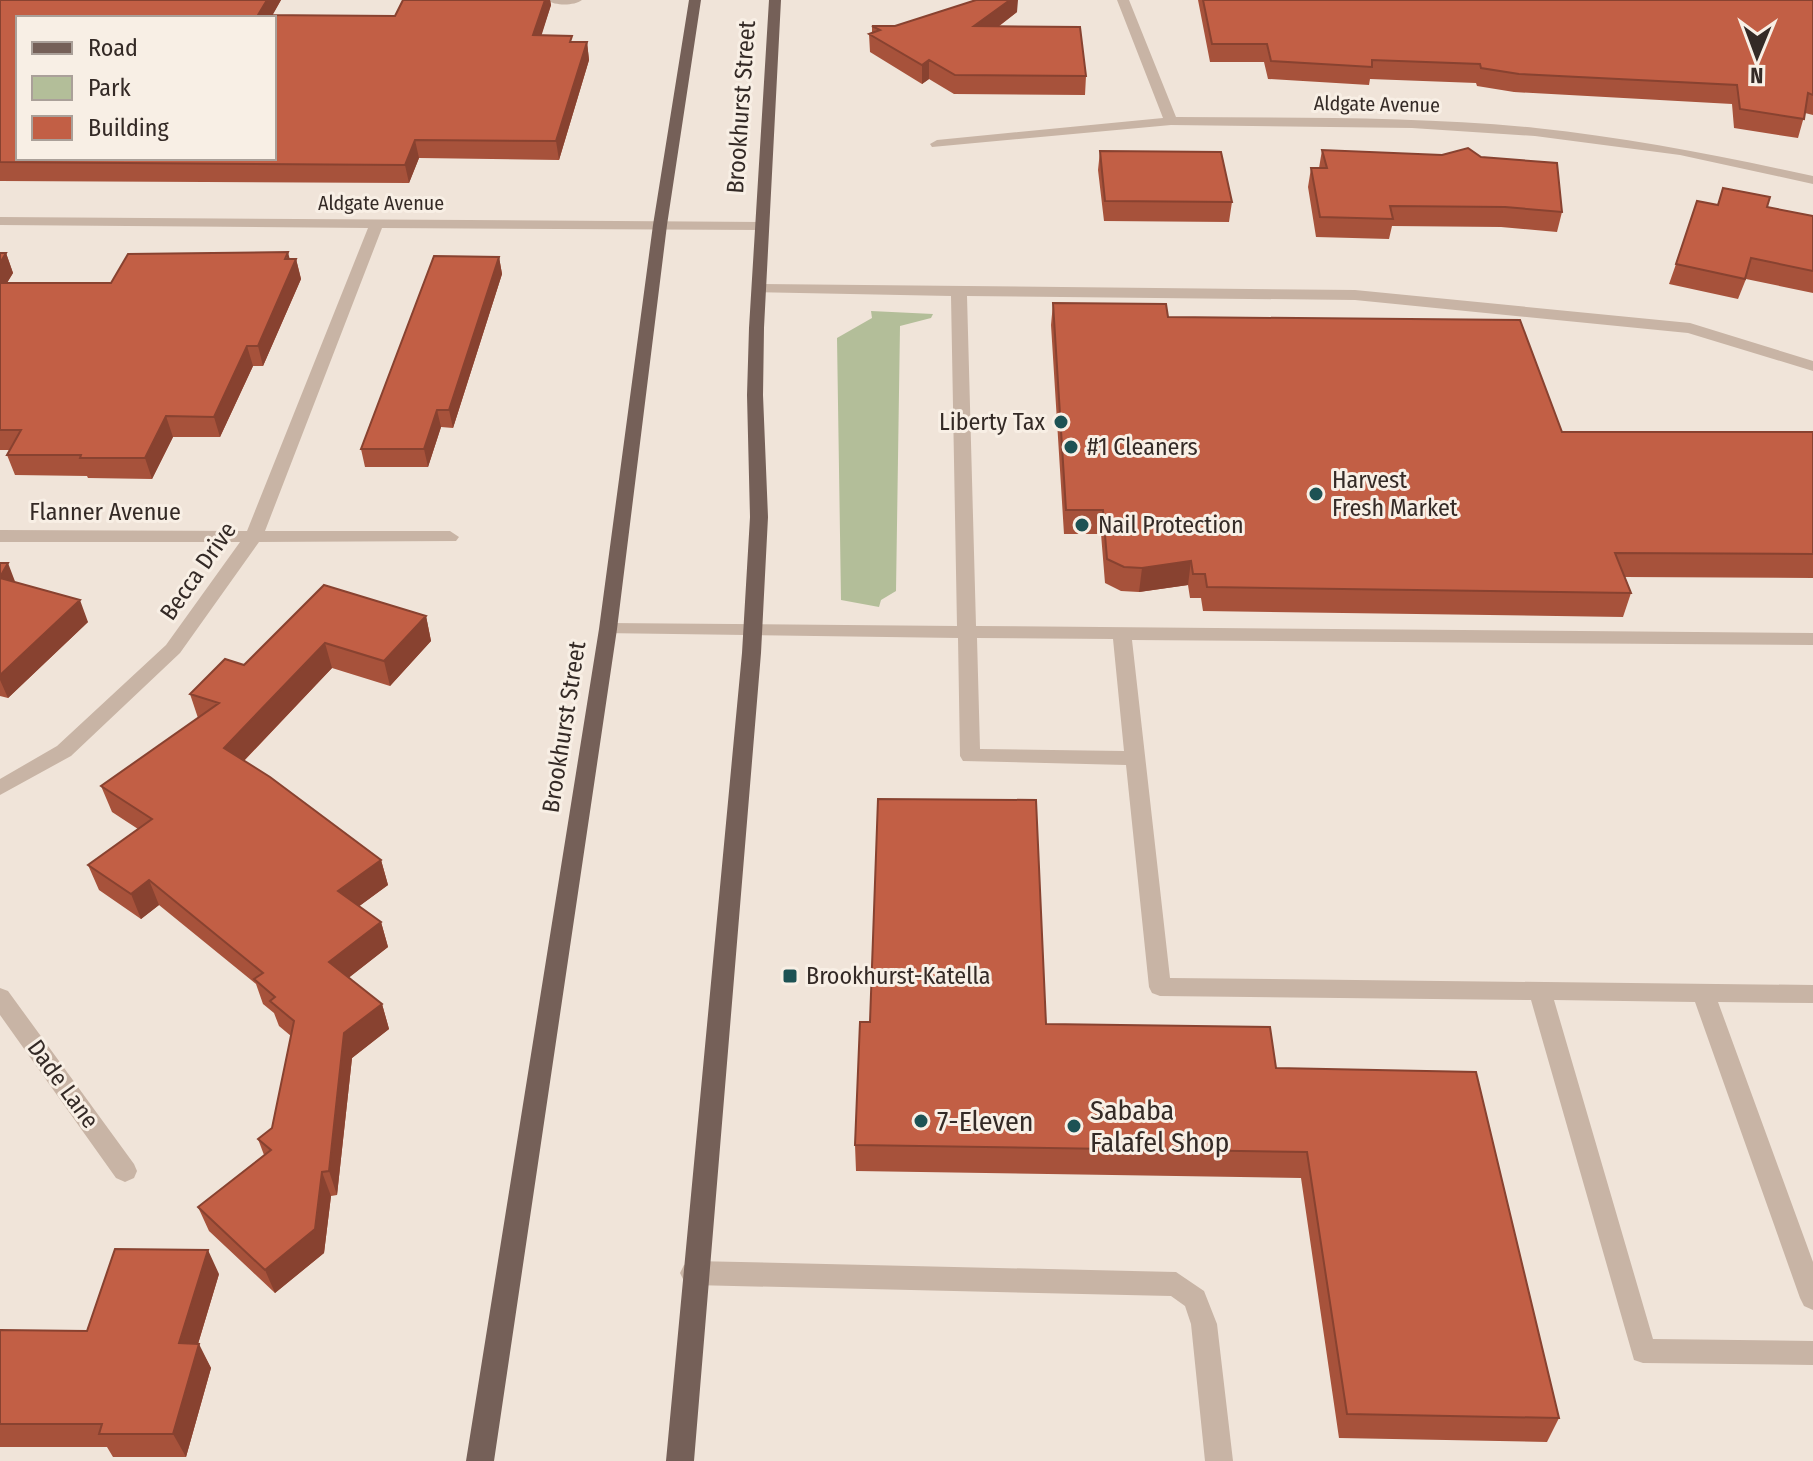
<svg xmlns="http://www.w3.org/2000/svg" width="1813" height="1461" viewBox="0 0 1813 1461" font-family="'Fira Sans Condensed',sans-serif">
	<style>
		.green { fill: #b3be99 }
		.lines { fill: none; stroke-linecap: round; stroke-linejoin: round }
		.service { fill: #c8b4a5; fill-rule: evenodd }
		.minor { fill: #c8b4a5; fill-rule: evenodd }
		.primary { fill: #756058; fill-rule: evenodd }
		.wall { fill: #a7523b }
		.shaded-wall { fill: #884230 }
		.building { fill: #c25f45; stroke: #884230; stroke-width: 2; fill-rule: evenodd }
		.poi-dot { fill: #1d5254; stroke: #f8efe5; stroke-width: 3 }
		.labels { text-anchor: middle; stroke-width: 6; stroke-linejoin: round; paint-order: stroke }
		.far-street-label { font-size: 20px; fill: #342a26; stroke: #f8efe5 }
		.street-label { font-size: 24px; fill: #342a26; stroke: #f8efe5 }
		.poi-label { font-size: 24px; fill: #342a26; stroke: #f8efe5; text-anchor: start }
		.near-poi-label { font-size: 28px; fill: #342a26; stroke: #f8efe5; text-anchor: start }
	</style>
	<rect width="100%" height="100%" fill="#f0e4d9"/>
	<path class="green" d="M 871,311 L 933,314 L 931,318 L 900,326 L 896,591 L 881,600 L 879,607 L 841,600 L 837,338 L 872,318 Z"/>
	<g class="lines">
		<path class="service" d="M 759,284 L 1355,290 L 1690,323 L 1813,361 L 1813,371 L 1688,333 L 1355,300 L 967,296 L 976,626 L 1813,633 L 1813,645 L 1132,640 L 1170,978 L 1813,985 L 1813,1003 L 1718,1002 L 1813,1262 L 1813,1310 L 1804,1306 L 1800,1298 L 1695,1002 L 1554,1000 L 1653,1339 L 1813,1341 L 1813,1365 L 1643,1363 L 1634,1360 L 1531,1000 L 1160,996 L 1152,993 L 1149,987 L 1126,765 L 963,761 L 960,756 L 958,638 L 601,633 L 599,629 L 608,623 L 957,626 L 951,296 L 754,292 L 754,286 ZM 977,638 L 1113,639 L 1124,751 L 980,749 Z
			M 693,1261 L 1176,1272 L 1204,1291 L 1217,1324 L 1233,1461 L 1205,1461 L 1191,1324 L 1185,1306 L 1171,1296 L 693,1285 L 684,1281 L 680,1273 L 684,1265 Z"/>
		<path class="minor" d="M 547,0 L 582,0 C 574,6 555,6 547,0 Z
			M 1117,0 L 1129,0 L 1176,117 C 1296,118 1417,116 1536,128 C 1630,138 1721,156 1813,176 L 1813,184 L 1680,155 L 1535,136 L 1412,128 L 1171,125 L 932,147 L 930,144 L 937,140 L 1163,118 Z
			M 0,217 L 762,222 L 769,226 L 762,230 L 382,228 L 265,531 L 450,531 L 459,537 L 456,541 L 259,542 L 180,653 L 71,756 L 0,795 L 0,779 L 57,746 L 166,645 L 240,542 L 0,542 L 0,530 L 247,531 L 368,228 L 0,225 Z
			M 0,988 L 8,991 L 134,1164 L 137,1171 L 134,1178 L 125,1182 L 116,1178 L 0,1015 Z"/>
		<path class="primary" d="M 689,0 L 701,0 L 667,225 L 617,629 L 494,1461 L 466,1461 L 599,629 L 653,225 Z
			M 769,0 L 781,0 L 764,328 L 763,395 L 768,517 L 761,653 L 694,1461 L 666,1461 L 742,653 L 750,517 L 747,395 L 749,328 Z"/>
	</g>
	<path class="wall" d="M 0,0 L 281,0 L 272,15 L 395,16 L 403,0 L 550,0 L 551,5 L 541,35 L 573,42 L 587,42 L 589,60 L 559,160 L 419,158 L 409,183 L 0,181 Z
		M 1198,0 L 1813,0 L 1813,115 L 1805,113 L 1798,138 L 1734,128 L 1732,104 L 1514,92 L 1477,86 L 1476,83 L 1370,79 L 1369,85 L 1268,79 L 1264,62 L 1210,62 Z
		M 1017,12 L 998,27 L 1086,76 L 1085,95 L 954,94 L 929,79 L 922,84 L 870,52 L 869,34 L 872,33 L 872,26 L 895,26 Z
		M 1322,150 L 1562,212 L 1557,232 L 1501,227 L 1392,226 L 1389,239 L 1316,237 L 1308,187 L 1311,168 L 1319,168 Z
		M 1100,151 L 1232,202 L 1229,222 L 1104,221 L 1098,170 Z
		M 1767,207 L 1813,216 L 1813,293 L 1746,279 L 1738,299 L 1669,284 L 1676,264 Z
		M 0,253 L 6,253 L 13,273 L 7,283 L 111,283 L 290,259 L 296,259 L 301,279 L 263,366 L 253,366 L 220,437 L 173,437 L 152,479 L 88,478 L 87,476 L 15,475 L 7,455 L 9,450 L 0,450 Z
		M 499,257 L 502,274 L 453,428 L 441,427 L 428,467 L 365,467 L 361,449 Z
		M 1053,303 L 1168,317 L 1562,432 L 1813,432 L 1813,578 L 1625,577 L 1631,593 L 1623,617 L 1203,611 L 1201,598 L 1190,598 L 1188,585 L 1139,592 L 1121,591 L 1105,583 L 1101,534 L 1064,534 L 1051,325 Z
		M 0,563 L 16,583 L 88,622 L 8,698 L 0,696 Z
		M 426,616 L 431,641 L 390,686 L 332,668 L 244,761 L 381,860 L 388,885 L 359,906 L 381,922 L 388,947 L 348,978 L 382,1004 L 389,1029 L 352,1058 L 337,1195 L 331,1196 L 324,1253 L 275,1293 L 209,1231 L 198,1207 L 264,1155 L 258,1139 L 272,1128 L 291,1036 L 279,1026 L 274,1013 L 263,1004 L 256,984 L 159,905 L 141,919 L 99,890 L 88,865 L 138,829 L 112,812 L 101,786 L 198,718 L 190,694 L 244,665 Z
		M 1046,1024 L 1276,1068 L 1559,1418 L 1547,1442 L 1339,1438 L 1301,1178 L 856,1171 L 855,1145 Z
		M 219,1274 L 198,1344 L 211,1368 L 186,1457 L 113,1457 L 107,1447 L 0,1447 L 0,1330 L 87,1331 Z"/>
	<path class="shaded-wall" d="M 267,0 L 281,0 L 271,18 L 258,15 Z
		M 545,0 L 550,0 L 551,5 L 536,53 L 533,35 Z
		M 1010,0 L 1018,0 L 1017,12 L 974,45 L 974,26 Z
		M 587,42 L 589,60 L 559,160 L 556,141 Z
		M 929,60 L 929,79 L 922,84 L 922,65 Z
		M 415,140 L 419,158 L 409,183 L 405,165 Z
		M 288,252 L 292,268 L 296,259 L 301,279 L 263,366 L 258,346 Z
		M 6,253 L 13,273 L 0,294 L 0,263 Z
		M 499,257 L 502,274 L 453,428 L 449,410 Z
		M 247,346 L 253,366 L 220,437 L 214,417 Z
		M 437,410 L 441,427 L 428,467 L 424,449 Z
		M 166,416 L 173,437 L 152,479 L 145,458 Z
		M 1191,561 L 1188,585 L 1139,592 L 1142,568 Z
		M 8,563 L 16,584 L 0,580 L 0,577 Z
		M 80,600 L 88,622 L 8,698 L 0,680 L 0,675 Z
		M 426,616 L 431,641 L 390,686 L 384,661 Z
		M 325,643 L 332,668 L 232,773 L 224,748 Z
		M 381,860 L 388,885 L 346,916 L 338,891 Z
		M 149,880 L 159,905 L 141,919 L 131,894 Z
		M 381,922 L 388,947 L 337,987 L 329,962 Z
		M 382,1004 L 389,1029 L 352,1058 L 337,1195 L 329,1171 L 344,1033 Z
		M 322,1172 L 331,1196 L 324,1253 L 275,1293 L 265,1270 Z
		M 208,1250 L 219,1274 L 191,1367 L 179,1343 Z
		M 199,1344 L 211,1368 L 186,1457 L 173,1434 Z"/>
	<path class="building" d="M 0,0 L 267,0 L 258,15 L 395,16 L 403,0 L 545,0 L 533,35 L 572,36 L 570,42 L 587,42 L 556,141 L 415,140 L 405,165 L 0,162 ZM 18,18 L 274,18 L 274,158 L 18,158 Z
		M 976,0 L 1010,0 L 974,26 L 1080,27 L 1086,76 L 955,75 L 929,60 L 922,65 L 869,34 L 880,30 L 872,26 L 895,26 Z
		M 1203,0 L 1813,0 L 1813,95 L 1808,93 L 1804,119 L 1740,109 L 1737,85 L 1519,74 L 1481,68 L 1480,64 L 1372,60 L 1372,67 L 1271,61 L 1267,44 L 1212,44 Z
		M 1468,148 L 1481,157 L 1557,163 L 1562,212 L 1505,207 L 1390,206 L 1393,219 L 1320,217 L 1311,168 L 1327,168 L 1322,150 L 1442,155 Z
		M 1100,151 L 1221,152 L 1232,202 L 1105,201 Z
		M 1723,188 L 1770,197 L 1767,207 L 1813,216 L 1813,271 L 1751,258 L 1745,279 L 1676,264 L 1697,201 L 1718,205 Z
		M 288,252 L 285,259 L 296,259 L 258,346 L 247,346 L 214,417 L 166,416 L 145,458 L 80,458 L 81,455 L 7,455 L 21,430 L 0,430 L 0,283 L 111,283 L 128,254 Z
		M 0,253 L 6,253 L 0,263 Z
		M 434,256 L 499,257 L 449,410 L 437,410 L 424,449 L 361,449 Z
		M 1053,303 L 1166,304 L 1168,317 L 1520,320 L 1562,432 L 1813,432 L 1813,554 L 1615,553 L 1631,593 L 1207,587 L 1205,574 L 1193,574 L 1191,561 L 1142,568 L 1124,567 L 1107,559 L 1103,510 L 1066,510 Z
		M 0,563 L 8,563 L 0,577 Z
		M 0,578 L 80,600 L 0,675 Z
		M 324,585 L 426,616 L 384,661 L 325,643 L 224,748 L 270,777 L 381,860 L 338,891 L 381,922 L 329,962 L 382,1004 L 344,1033 L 329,1171 L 322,1172 L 315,1229 L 265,1270 L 198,1207 L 271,1150 L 258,1139 L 272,1128 L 294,1021 L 270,1001 L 275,997 L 254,979 L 263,973 L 149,880 L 131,894 L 88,865 L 152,819 L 101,786 L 219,703 L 190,694 L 225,659 L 244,665 Z
		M 878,799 L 1036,800 L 1046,1024 L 1270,1027 L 1276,1068 L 1476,1072 L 1559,1418 L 1347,1414 L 1307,1152 L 855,1145 L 860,1022 L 870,1022 Z
		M 115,1249 L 208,1250 L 179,1343 L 199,1344 L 173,1434 L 99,1434 L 102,1424 L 0,1424 L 0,1330 L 87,1331 Z"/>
	<g class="poi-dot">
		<circle cx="1061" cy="422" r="8"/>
		<circle cx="1071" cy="447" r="8"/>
		<circle cx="1316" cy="494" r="8"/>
		<circle cx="1082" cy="525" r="8"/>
		<rect x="782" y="968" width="16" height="16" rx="4"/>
		<circle cx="921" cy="1121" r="8"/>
		<circle cx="1074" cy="1126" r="8"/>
	</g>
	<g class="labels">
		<g class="far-street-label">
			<text transform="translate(1377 104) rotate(1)" y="7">Aldgate Avenue</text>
			<text x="381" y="210">Aldgate Avenue</text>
		</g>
		<g class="street-label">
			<text transform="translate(741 107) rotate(-86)" y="8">Brookhurst Street</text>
			<text x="105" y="520">Flanner Avenue</text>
			<text transform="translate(198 571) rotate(-55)" y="8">Becca Drive</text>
			<text transform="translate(564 727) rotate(-81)" y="8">Brookhurst Street</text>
			<text transform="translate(63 1084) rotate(54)" y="8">Dade Lane</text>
		</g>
		<g class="poi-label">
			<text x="1045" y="430" text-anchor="end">Liberty Tax</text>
			<text x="1087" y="455">#1 Cleaners</text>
			<text x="1332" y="488">Harvest<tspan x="1332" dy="28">Fresh Market</tspan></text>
			<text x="1098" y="533">Nail Protection</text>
			<text x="806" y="984">Brookhurst-Katella</text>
		</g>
		<g class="near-poi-label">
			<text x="1090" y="1120">Sababa<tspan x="1090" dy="32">Falafel Shop</tspan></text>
			<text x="937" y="1131">7-Eleven</text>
		</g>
	</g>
	<rect x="16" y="16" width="260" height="144" fill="#f8efe5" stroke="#aaa099" stroke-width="2"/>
	<rect x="32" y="42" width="40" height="12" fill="#756058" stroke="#aaa099" stroke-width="2"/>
	<text x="88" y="56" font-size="24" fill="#342a26">Road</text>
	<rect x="32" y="76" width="40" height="24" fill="#b3be99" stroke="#aaa099" stroke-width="2"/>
	<text x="88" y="96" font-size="24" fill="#342a26">Park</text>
	<rect x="32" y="116" width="40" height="24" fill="#c25f45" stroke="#aaa099" stroke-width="2"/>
	<text x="88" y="136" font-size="24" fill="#342a26">Building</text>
	<g transform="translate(1757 56) rotate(181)" stroke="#f8efe5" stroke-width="6" paint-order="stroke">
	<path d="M0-6L14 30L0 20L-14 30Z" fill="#342a26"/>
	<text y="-12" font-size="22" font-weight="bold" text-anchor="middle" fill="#342a26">N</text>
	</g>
</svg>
